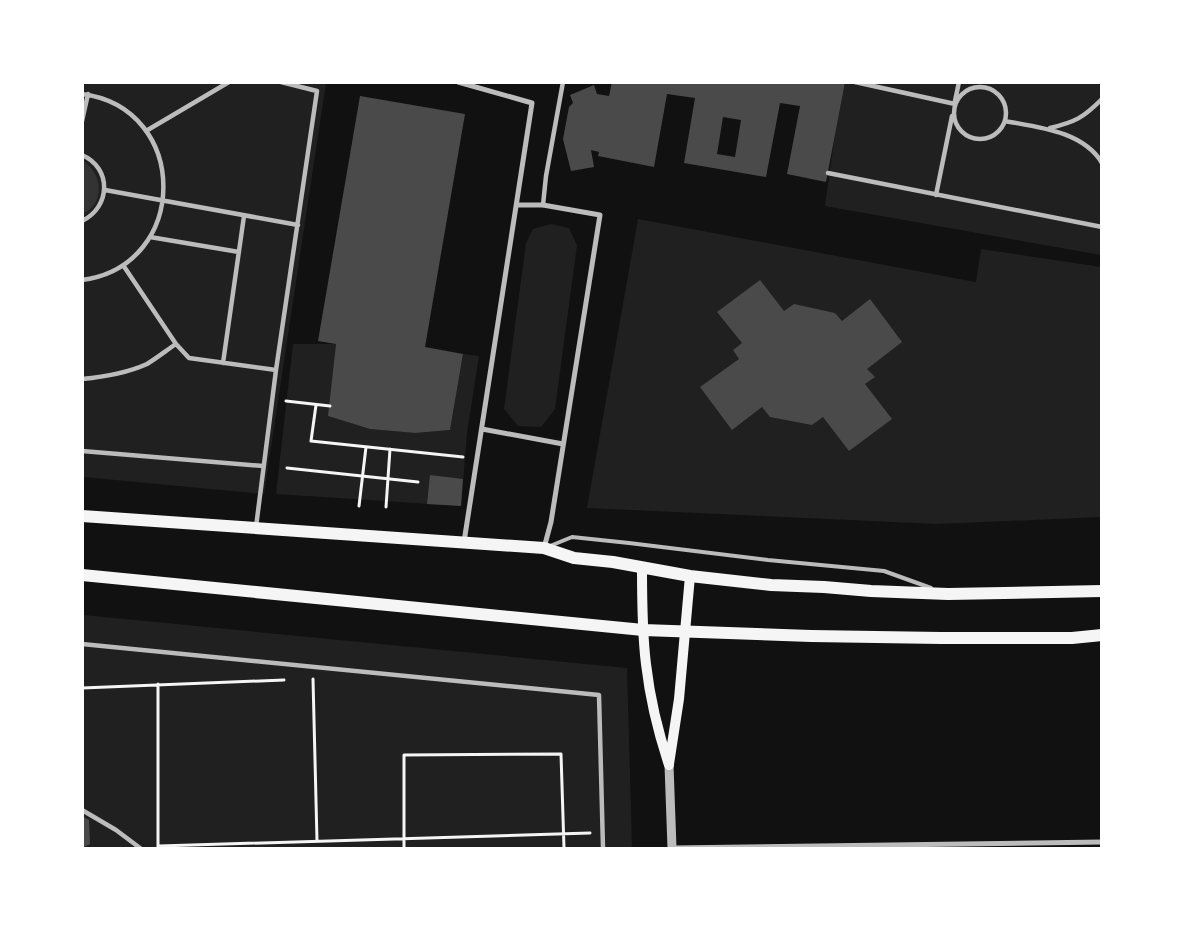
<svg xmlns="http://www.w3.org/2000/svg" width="1184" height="931" viewBox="0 0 1184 931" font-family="'IBM Plex Sans',sans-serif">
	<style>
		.green { fill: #202020 }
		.water { fill: #333 }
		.building { fill: #4a4a4a; fill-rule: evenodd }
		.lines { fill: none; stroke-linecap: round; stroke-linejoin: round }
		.path { stroke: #f5f5f5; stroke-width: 3 }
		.service { stroke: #bcbcbc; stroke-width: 4 }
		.pedestrian { stroke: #bcbcbc; stroke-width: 4.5 }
		.minor { stroke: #bcbcbc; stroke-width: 5 }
		.tertiary { stroke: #bcbcbc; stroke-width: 9 }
		.secondary { stroke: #f5f5f5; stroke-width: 10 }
		.primary { stroke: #f5f5f5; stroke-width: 12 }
	</style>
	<rect width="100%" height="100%" fill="#111"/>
	<path class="green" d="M 1098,82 L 1101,86 L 1101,255 L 825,206 L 842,83 Z
		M 83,83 L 326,83 L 264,494 L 83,477 Z
		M 638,219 L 976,282 L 981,249 L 1101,267 L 1101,517 L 937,524 L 587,508 Z
		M 551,224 L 569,228 L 577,245 L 555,409 L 541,427 L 518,426 L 504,409 L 526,243 L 533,229 Z
		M 293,344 L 336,344 L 329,416 L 370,429 L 415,433 L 450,430 L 463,354 L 479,356 L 467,433 L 461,506 L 276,494 Z
		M 83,615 L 627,668 L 632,848 L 82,848 Z"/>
	<path class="water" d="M 83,161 C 103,174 105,203 83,214 Z"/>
	<path class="building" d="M 612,82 L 845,82 L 826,182 L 787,174 L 800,106 L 780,103 L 766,177 L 684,163 L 695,98 L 667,94 L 654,167 L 598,156 L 599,152 L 591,150 L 594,167 L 571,171 L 563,139 L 569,107 L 573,103 L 570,95 L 594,85 L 597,94 L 609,96 ZM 723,117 L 741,120 L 735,157 L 717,154 Z
		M 360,96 L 465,114 L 425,347 L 463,354 L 450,430 L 415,433 L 370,429 L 328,416 L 336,344 L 318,341 Z
		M 760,280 L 784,311 L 794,304 L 835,313 L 842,321 L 870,299 L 902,342 L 867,369 L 875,377 L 865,384 L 892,419 L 849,451 L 823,417 L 812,425 L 770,417 L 762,407 L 732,430 L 700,387 L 739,359 L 733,350 L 742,343 L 717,312 Z
		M 430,475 L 463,479 L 461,506 L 427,504 Z
		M 82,816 L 89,820 L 90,844 L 82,848 Z"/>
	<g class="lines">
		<path class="path" d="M 286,401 L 330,406
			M 316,405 L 311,441 L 463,457
			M 287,468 L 418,482
			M 359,506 L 366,447
			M 386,507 L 390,449
			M 313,679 L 317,841
			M 158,684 L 158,848
			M 82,688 L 284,680
			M 159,846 L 590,833
			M 404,848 L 404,755 L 561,754 L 564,848"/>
		<path class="service" d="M 550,546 L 572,537 L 629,543 L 768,560 L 884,571 L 931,588"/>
		<path class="pedestrian" d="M 855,82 L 955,104
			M954 113a26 26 0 1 1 52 0a26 26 0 1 1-52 0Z
			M 82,94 C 191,108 190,266 82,280
			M 955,101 L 959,82
			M 82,121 L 88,94
			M 1005,121 C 1037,127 1083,131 1102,163
			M 1050,128 C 1075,122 1083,118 1102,99
			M 146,131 L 229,82
			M 82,155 C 112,168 111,207 82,221
			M 828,173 L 1102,227
			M 105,190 L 298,225
			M 936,195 L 952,116
			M 543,205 L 546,176 L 563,82
			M 150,237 L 239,252
			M 123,265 L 176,344 L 189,358 L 276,370
			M 223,363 L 244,216
			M 82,379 C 104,377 127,373 147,364 C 157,358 167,350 176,344
			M 82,451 L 263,466
			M 256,527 L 276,370 L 317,91 L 281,82
			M 82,644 L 599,695 L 603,848
			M 82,810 L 116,830 L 140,848"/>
		<path class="minor" d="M 458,82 L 532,103 L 464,542
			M 517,205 L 543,205 L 600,215 L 551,522 L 544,548
			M 482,429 L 563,444
			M 672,848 L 1102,842"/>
		<path class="tertiary" d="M 669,765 L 672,848"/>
		<path class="secondary" d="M 642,568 C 642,600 642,632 646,664 C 650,699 658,732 669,765
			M 669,764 L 679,699 L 690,576"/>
		<path class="primary" d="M 82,516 L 544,548 L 574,558 L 613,562 L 690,576 L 771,585 L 824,587 L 871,591 L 948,594 L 1102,591
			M 82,575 L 643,630 L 811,636 L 941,638 L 1072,638 L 1102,635"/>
	</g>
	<rect width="1184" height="931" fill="none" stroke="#ffffff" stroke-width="168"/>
</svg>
